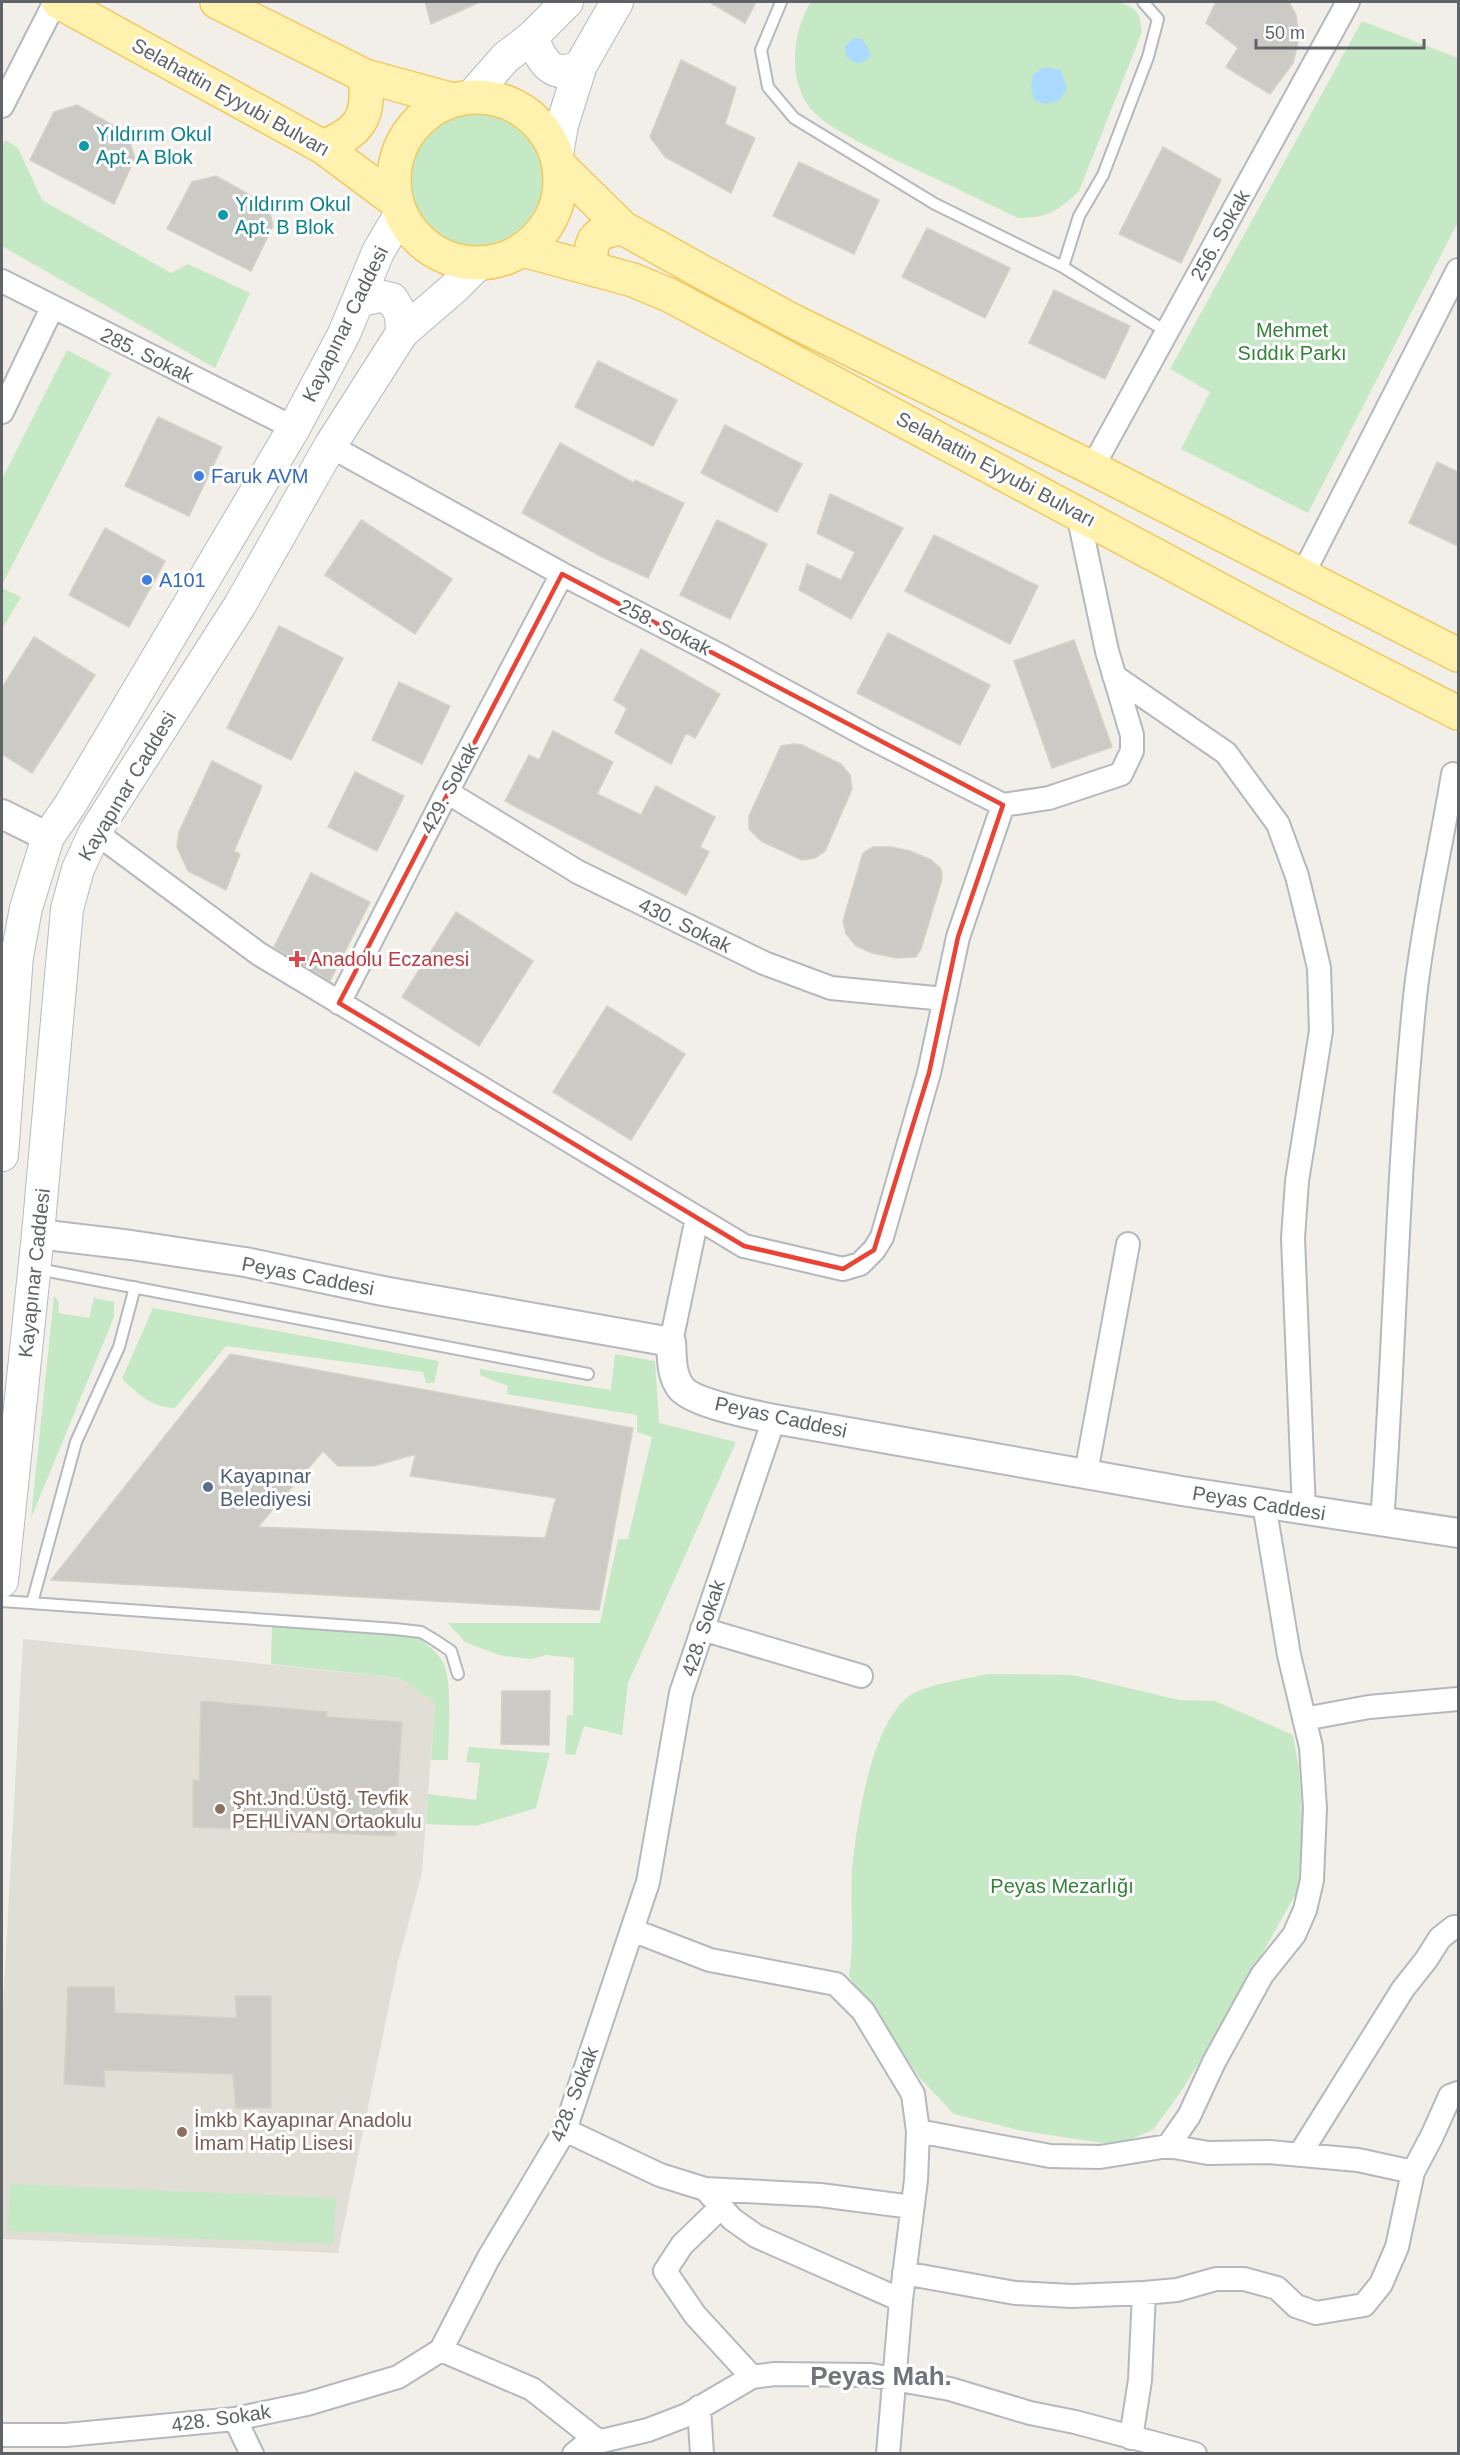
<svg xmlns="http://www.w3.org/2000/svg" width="1460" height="2455" viewBox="0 0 1460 2455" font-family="Helvetica,sans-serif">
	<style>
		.education { fill: #e1ded6 }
		.green { fill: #c5e8c5 }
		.water { fill: #aadaff }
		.building { fill: #cccac5; stroke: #d6d1c6; stroke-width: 1.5; fill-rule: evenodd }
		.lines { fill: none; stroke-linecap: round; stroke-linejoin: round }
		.service-casing { stroke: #b5b8bc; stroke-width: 14 }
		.minor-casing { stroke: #b5b8bc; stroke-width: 26 }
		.tertiary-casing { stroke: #b5b8bc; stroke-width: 32 }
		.secondary-casing { stroke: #b6babf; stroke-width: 34 }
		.primary-casing { stroke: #f2c960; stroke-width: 36 }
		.service { stroke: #fff; stroke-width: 10 }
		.minor { stroke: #fff; stroke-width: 22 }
		.tertiary { stroke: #fff; stroke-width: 28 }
		.secondary { stroke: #fff; stroke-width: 32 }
		.primary { stroke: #fff2af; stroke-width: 33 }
		.marked { fill: none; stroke: #ea4335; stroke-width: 4.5; stroke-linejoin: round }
		.culture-dot { fill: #0f9aa8; stroke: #fff; stroke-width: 2 }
		.shop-dot { fill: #3f7fe0; stroke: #fff; stroke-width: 2 }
		.health-dot { fill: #e0444e; stroke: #fff; stroke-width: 2 }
		.service-dot { fill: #5c6f8a; stroke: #fff; stroke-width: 2 }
		.education-dot { fill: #8d6e63; stroke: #fff; stroke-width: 2 }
		.labels { text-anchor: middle; stroke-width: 6; stroke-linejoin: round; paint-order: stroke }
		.street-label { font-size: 20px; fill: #5f6368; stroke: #fff }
		.culture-label { font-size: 20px; fill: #0d838f; stroke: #fff; text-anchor: start }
		.park-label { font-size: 20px; fill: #348238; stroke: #fff }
		.shop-label { font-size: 20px; fill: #366cbe; stroke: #fff; text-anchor: start }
		.health-label { font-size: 20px; fill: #be3a42; stroke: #fff; text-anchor: start }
		.service-label { font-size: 20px; fill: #4e5e75; stroke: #fff; text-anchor: start }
		.education-label { font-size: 20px; fill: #785e54; stroke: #fff; text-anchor: start }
		.district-label { font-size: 26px; font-weight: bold; fill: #70757a; stroke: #fff }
	</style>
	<rect width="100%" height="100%" fill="#f1efe8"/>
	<path class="education" d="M 23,1639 L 400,1678 L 435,1703 L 422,1872 L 398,1962 L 338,2253 L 2,2239 L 2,2024 Z"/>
	<path class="green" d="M 811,2 L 1118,2 C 1138,9 1139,10 1142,32 L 1079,191 C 1058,211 1048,218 1018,218 C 979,199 941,181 902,163 C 878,151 837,133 818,116 C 786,89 791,33 811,2 Z
		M 1362,21 L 1458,58 L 1458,222 L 1308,513 L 1181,449 L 1210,392 L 1170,369 Z
		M407 178a68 68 0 1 1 136 0a68 68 0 1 1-136 0Z
		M 5,140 L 18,148 L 42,200 L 171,273 L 188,264 L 250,293 L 215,368 L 2,246 L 2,148 Z
		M 67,350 L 111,373 L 2,585 L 2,479 Z
		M 2,588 L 21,597 L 2,629 Z
		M 54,1296 L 59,1302 L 58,1313 L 89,1318 L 94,1298 L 114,1302 L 114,1317 L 31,1518 Z
		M 153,1308 L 439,1361 L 434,1383 L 426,1383 L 423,1372 L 226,1346 L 175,1408 C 152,1408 138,1394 122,1379 Z
		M 615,1354 L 655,1361 L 659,1423 L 736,1442 L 628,1683 L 622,1735 L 584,1726 L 575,1755 L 565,1754 L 567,1716 L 573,1715 L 574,1658 L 546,1655 L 531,1659 L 499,1655 L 465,1642 L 448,1623 L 600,1623 L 618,1539 L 628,1539 L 652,1437 L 637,1432 L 637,1415 L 507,1394 L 508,1386 L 480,1375 L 480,1369 L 611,1390 Z
		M 272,1625 L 416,1637 C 426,1643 437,1652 443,1662 C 453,1682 448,1736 448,1760 L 431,1760 L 435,1703 L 400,1678 L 271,1664 Z
		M 987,1674 L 1073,1675 L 1179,1700 L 1215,1701 L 1293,1735 L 1299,1769 L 1303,1826 L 1298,1890 L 1213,2040 L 1180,2093 L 1153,2130 L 1116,2145 L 1023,2131 L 954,2114 L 919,2077 L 849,1976 C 855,1941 850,1906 852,1871 C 856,1827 872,1712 916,1692 C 936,1683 966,1679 987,1674 Z
		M 469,1747 L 550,1753 L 536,1808 L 476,1826 L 426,1824 L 428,1794 L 476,1800 L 480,1763 L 466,1762 Z
		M 10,2184 L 336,2198 L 334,2244 L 8,2231 Z"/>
	<path class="water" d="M 853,38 L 862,39 L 868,48 L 871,56 L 863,62 L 855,63 L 846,56 L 845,47 Z
		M 1044,67 L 1061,70 L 1067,88 L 1060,100 L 1045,104 L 1034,100 L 1031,87 L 1033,75 Z"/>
	<path class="building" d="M 425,2 L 480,2 L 431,24 Z
		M 709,2 L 756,2 L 745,23 Z
		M 1216,2 L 1289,2 L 1296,15 L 1299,39 L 1293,63 L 1270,94 L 1226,67 L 1238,48 L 1206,23 Z
		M 681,60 L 736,88 L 725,124 L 755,138 L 731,193 L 665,157 L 650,137 Z
		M 77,105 L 127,133 L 135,158 L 114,204 L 30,160 L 54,112 Z
		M 1163,147 L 1221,180 L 1181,263 L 1119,234 Z
		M 799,162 L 879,200 L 854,254 L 773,216 Z
		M 216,176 L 268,205 L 273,226 L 251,271 L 167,229 L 192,182 Z
		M 927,228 L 1010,268 L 985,318 L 902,277 Z
		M 1054,290 L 1130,326 L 1105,379 L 1029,343 Z
		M 598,361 L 677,400 L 653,446 L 575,407 Z
		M 158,417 L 222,447 L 189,516 L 125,486 Z
		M 725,425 L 802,464 L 777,512 L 701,473 Z
		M 560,443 L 634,483 L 635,480 L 684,503 L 648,578 L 602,557 L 522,513 Z
		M 1437,462 L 1458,472 L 1458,546 L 1409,523 Z
		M 830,494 L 903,528 L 851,619 L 799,590 L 807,564 L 841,580 L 855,552 L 817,533 Z
		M 361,520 L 452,579 L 415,634 L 325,575 Z
		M 717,520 L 767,544 L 730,619 L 680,595 Z
		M 105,528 L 165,561 L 129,627 L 69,595 Z
		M 934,535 L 1038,586 L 1010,644 L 905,591 Z
		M 279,626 L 343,658 L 291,760 L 227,728 Z
		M 888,633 L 990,685 L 960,745 L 857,693 Z
		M 34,637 L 95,675 L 32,773 L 2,754 L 2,688 Z
		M 1074,640 L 1112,747 L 1052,768 L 1014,661 Z
		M 641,649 L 720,694 L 695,738 L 686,733 L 671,764 L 615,733 L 627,708 L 614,700 Z
		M 399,682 L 450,706 L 422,764 L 372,740 Z
		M 553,731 L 613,762 L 597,794 L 641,815 L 656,786 L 715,817 L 700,847 L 709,852 L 686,895 L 505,801 L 529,755 L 539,760 Z
		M 793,744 L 802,745 L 841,764 L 850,775 L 852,789 L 825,851 L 815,858 L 802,860 L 761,841 L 749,829 L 749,816 L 781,746 Z
		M 212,761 L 262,786 L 234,851 L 240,854 L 226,890 L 188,871 L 177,847 L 179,832 Z
		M 355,772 L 404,796 L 377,851 L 328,827 Z
		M 873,847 L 891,847 L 910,851 L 931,860 L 941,869 L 942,879 L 921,949 L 916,957 L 897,958 L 872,953 L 856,946 L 846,934 L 843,921 L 863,853 Z
		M 311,873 L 370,902 L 330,981 L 274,947 Z
		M 456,912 L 533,961 L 479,1046 L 402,997 Z
		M 607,1006 L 685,1054 L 631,1140 L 553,1092 Z
		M 230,1354 L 633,1428 L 599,1610 L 51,1580 ZM 323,1451 L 338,1466 L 374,1466 L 416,1454 L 410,1476 L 556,1498 L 545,1538 L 258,1527 Z
		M 502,1691 L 550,1691 L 549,1745 L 501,1744 Z
		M 201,1701 L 327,1712 L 326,1717 L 402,1722 L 395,1836 L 193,1827 L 193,1780 L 199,1781 Z
		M 68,1987 L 114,1987 L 115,2013 L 237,2018 L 235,1996 L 271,1996 L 271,2108 L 236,2108 L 233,2074 L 104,2070 L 105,2087 L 64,2084 Z"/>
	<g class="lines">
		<defs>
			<path id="service" d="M 781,2 L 761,50 L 768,87 L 794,118 L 935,204 L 1063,267 L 1167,332
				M 1063,267 L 1079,216 L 1103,175 L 1148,57 L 1158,19 L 1143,2
				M 38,1269 L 588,1374
				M 2,1601 L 395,1629 L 421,1632 L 433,1639 L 451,1651 L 458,1674
				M 32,1603 L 76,1442 L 119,1347 L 135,1287"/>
			<path id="minor" d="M 2,106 L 55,2
				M 2,281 L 294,428
				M 2,412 L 52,308
				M 330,446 L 562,574 L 719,655 L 873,739 L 1003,805
				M 1092,468 L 1348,2
				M 1302,576 L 1458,270
				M 1114,676 L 1226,753 L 1278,824 L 1297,876 L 1310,929 L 1319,968 L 1321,1031 L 1297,1181 L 1293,1238 L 1304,1511
				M 447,792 L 578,872 L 764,963 L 831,988 L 945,999
				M 95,832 L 259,954 L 744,1246 L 843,1269 L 860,1264 L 874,1250 L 882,1237 L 929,1073 L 958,937 L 1003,805 L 1049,798 L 1121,774 L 1132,751 L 1132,735 L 1107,651 L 1078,514
				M 339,1003 L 447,792 L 562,574
				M 671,1342 L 697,1218
				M 1086,1473 L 1128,1244
				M 1382,1522 C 1395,1347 1397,1172 1415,997 C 1423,922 1441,848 1453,774
				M 702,1629 L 861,1676
				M 1304,1719 L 1369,1707 L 1458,1699
				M 632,1930 L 710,1960 L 836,1984 L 863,2011 L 913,2094 L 918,2131 L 916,2180 L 901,2300 L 888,2454
				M 565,2130 L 660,2175 L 705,2189 L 820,2195 L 912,2207
				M 918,2131 L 1050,2156 L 1100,2157 L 1168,2146 L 1189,2116 L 1214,2062 L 1262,1975 L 1294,1935 L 1305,1910 L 1312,1880 L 1315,1808 L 1311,1747 L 1289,1655 L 1264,1504
				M 1168,2146 L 1208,2153 L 1269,2152 L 1358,2160 L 1413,2172 L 1432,2136 L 1450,2096 L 1458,2093
				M 1300,2154 L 1403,1989 L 1426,1960 L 1440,1938 L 1454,1927 L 1458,1927
				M 705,2189 L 732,2219 L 756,2236 L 901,2300
				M 721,2207 L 682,2245 L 665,2271 L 695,2315 L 752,2377
				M 904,2273 L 1015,2293 L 1072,2296 L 1144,2293 L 1177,2290 L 1216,2279 L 1244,2279 L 1277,2288 L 1296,2306 L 1316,2313 L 1364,2305 L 1381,2284 L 1397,2247 L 1413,2172
				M 441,2350 L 532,2389 L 598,2441
				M 699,2407 L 702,2454
				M 235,2419 L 252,2454
				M 2,2435 L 66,2435 L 235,2419 L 307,2404 L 398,2377 L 441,2350 L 488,2259 L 565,2130 L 648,1882 L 681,1693 L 774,1419
				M 1131,2438 L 1140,2380 L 1144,2293
				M 574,2454 L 585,2445 L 648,2430 L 687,2415 L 752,2377 L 775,2374 L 871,2375 L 950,2389 L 1030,2413 L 1075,2422 L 1195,2454"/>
			<path id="tertiary" d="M 2,814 L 48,837
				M 38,1234 L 131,1245 L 245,1262 L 383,1291 L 671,1342 C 672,1358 671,1375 681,1388 C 693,1403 754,1415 774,1419 L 1182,1491 L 1458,1533"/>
			<path id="secondary" d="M 532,37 C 541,61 553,82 581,65
				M 471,97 L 505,58 L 532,37 L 567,2
				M 557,154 L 562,125 L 581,65 L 617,2
				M 358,301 L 379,296 L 392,299 L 401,314 L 402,333
				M 2,1155 L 17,956 L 26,908 L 48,837 L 70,805 L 294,428 L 344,334 L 378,252 L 401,213
				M 2,1581 L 38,1234 L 67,909 L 78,869 L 95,832 L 240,605 L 330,446 L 402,333 L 454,288 L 478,264"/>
			<path id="primary" d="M 59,2 L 323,147 L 397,202
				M 217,2 L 365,76 L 453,100
				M394 180a83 83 0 1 1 166 0a83 83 0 1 1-166 0Z
				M 323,147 C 361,131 370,117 365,76
				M 560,166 L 623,228 L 704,273 L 793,321 L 1092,468 L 1458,655
				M 523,250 L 633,280 L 669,295 L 1297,631 L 1458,713
				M 591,267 C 590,238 594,232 623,228"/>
		</defs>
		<use href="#service" class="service-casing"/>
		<use href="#minor" class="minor-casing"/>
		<use href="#tertiary" class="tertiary-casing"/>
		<use href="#secondary" class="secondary-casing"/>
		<use href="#primary" class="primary-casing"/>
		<use href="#service" class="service"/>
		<use href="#minor" class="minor"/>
		<use href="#tertiary" class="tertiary"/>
		<use href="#secondary" class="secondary"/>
		<use href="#primary" class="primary"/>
	</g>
	<path class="marked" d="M 562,574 L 1003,805 L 958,937 L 929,1073 L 874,1250 L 843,1269 L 744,1246 L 339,1003 Z"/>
	<g class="culture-dot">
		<circle cx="84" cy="146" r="6"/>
		<circle cx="223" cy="215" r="6"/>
	</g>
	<g class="shop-dot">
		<circle cx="199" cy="476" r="6"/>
		<circle cx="147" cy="580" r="6"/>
	</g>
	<path class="health-dot" d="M294 950h6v6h6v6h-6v6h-6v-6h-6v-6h6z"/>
	<circle class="service-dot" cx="208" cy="1487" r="6"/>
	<g class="education-dot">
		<circle cx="220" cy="1809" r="6"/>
		<circle cx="182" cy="2132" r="6"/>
	</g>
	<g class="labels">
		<g class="street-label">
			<text transform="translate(231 97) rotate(29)" y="7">Selahattin Eyyubi Bulvarı</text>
			<text transform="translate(1220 235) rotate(-61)" y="7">256. Sokak</text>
			<text transform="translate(345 324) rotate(-64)" y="7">Kayapınar Caddesi</text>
			<text transform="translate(147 355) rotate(26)" y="7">285. Sokak</text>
			<text transform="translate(996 469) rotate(28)" y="7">Selahattin Eyyubi Bulvarı</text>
			<text transform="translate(665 627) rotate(27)" y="7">258. Sokak</text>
			<text transform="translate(127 786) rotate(-59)" y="7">Kayapınar Caddesi</text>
			<text transform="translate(449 788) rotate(-62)" y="7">429. Sokak</text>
			<text transform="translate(685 925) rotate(26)" y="7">430. Sokak</text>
			<text transform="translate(34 1273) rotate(-84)" y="7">Kayapınar Caddesi</text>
			<text transform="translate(308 1276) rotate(11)" y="7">Peyas Caddesi</text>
			<text transform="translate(781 1417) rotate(12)" y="7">Peyas Caddesi</text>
			<text transform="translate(1259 1503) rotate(9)" y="7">Peyas Caddesi</text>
			<text transform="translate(703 1628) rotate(-72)" y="7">428. Sokak</text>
			<text transform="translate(574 2094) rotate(-69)" y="7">428. Sokak</text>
			<text transform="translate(221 2418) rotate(-8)" y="7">428. Sokak</text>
		</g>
		<g class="culture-label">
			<text x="96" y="141">Yıldırım Okul<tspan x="96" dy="23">Apt. A Blok</tspan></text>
			<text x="235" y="211">Yıldırım Okul<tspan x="235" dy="23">Apt. B Blok</tspan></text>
		</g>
		<g class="park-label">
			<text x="1292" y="337">Mehmet<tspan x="1292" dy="23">Sıddık Parkı</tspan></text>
			<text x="1062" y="1893">Peyas Mezarlığı</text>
		</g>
		<g class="shop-label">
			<text x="211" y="483">Faruk AVM</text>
			<text x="159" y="587">A101</text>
		</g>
		<g class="health-label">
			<text x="309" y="966">Anadolu Eczanesi</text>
		</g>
		<g class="service-label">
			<text x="220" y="1483">Kayapınar<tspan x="220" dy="23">Belediyesi</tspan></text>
		</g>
		<g class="education-label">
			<text x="232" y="1805">Şht.Jnd.Üstğ. Tevfik<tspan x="232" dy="23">PEHLİVAN Ortaokulu</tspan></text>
			<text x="194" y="2127">İmkb Kayapınar Anadolu<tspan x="194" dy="23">İmam Hatip Lisesi</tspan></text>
		</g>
		<g class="district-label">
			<text x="881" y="2385">Peyas Mah.</text>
		</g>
	</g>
	<rect width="1460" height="2455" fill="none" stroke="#5f6368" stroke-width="6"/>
	<path d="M1256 39v9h168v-9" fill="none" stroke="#5f6368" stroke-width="3"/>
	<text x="1265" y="39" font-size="18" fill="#5f6368" stroke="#ffffff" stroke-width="4.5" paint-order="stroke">50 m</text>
</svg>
